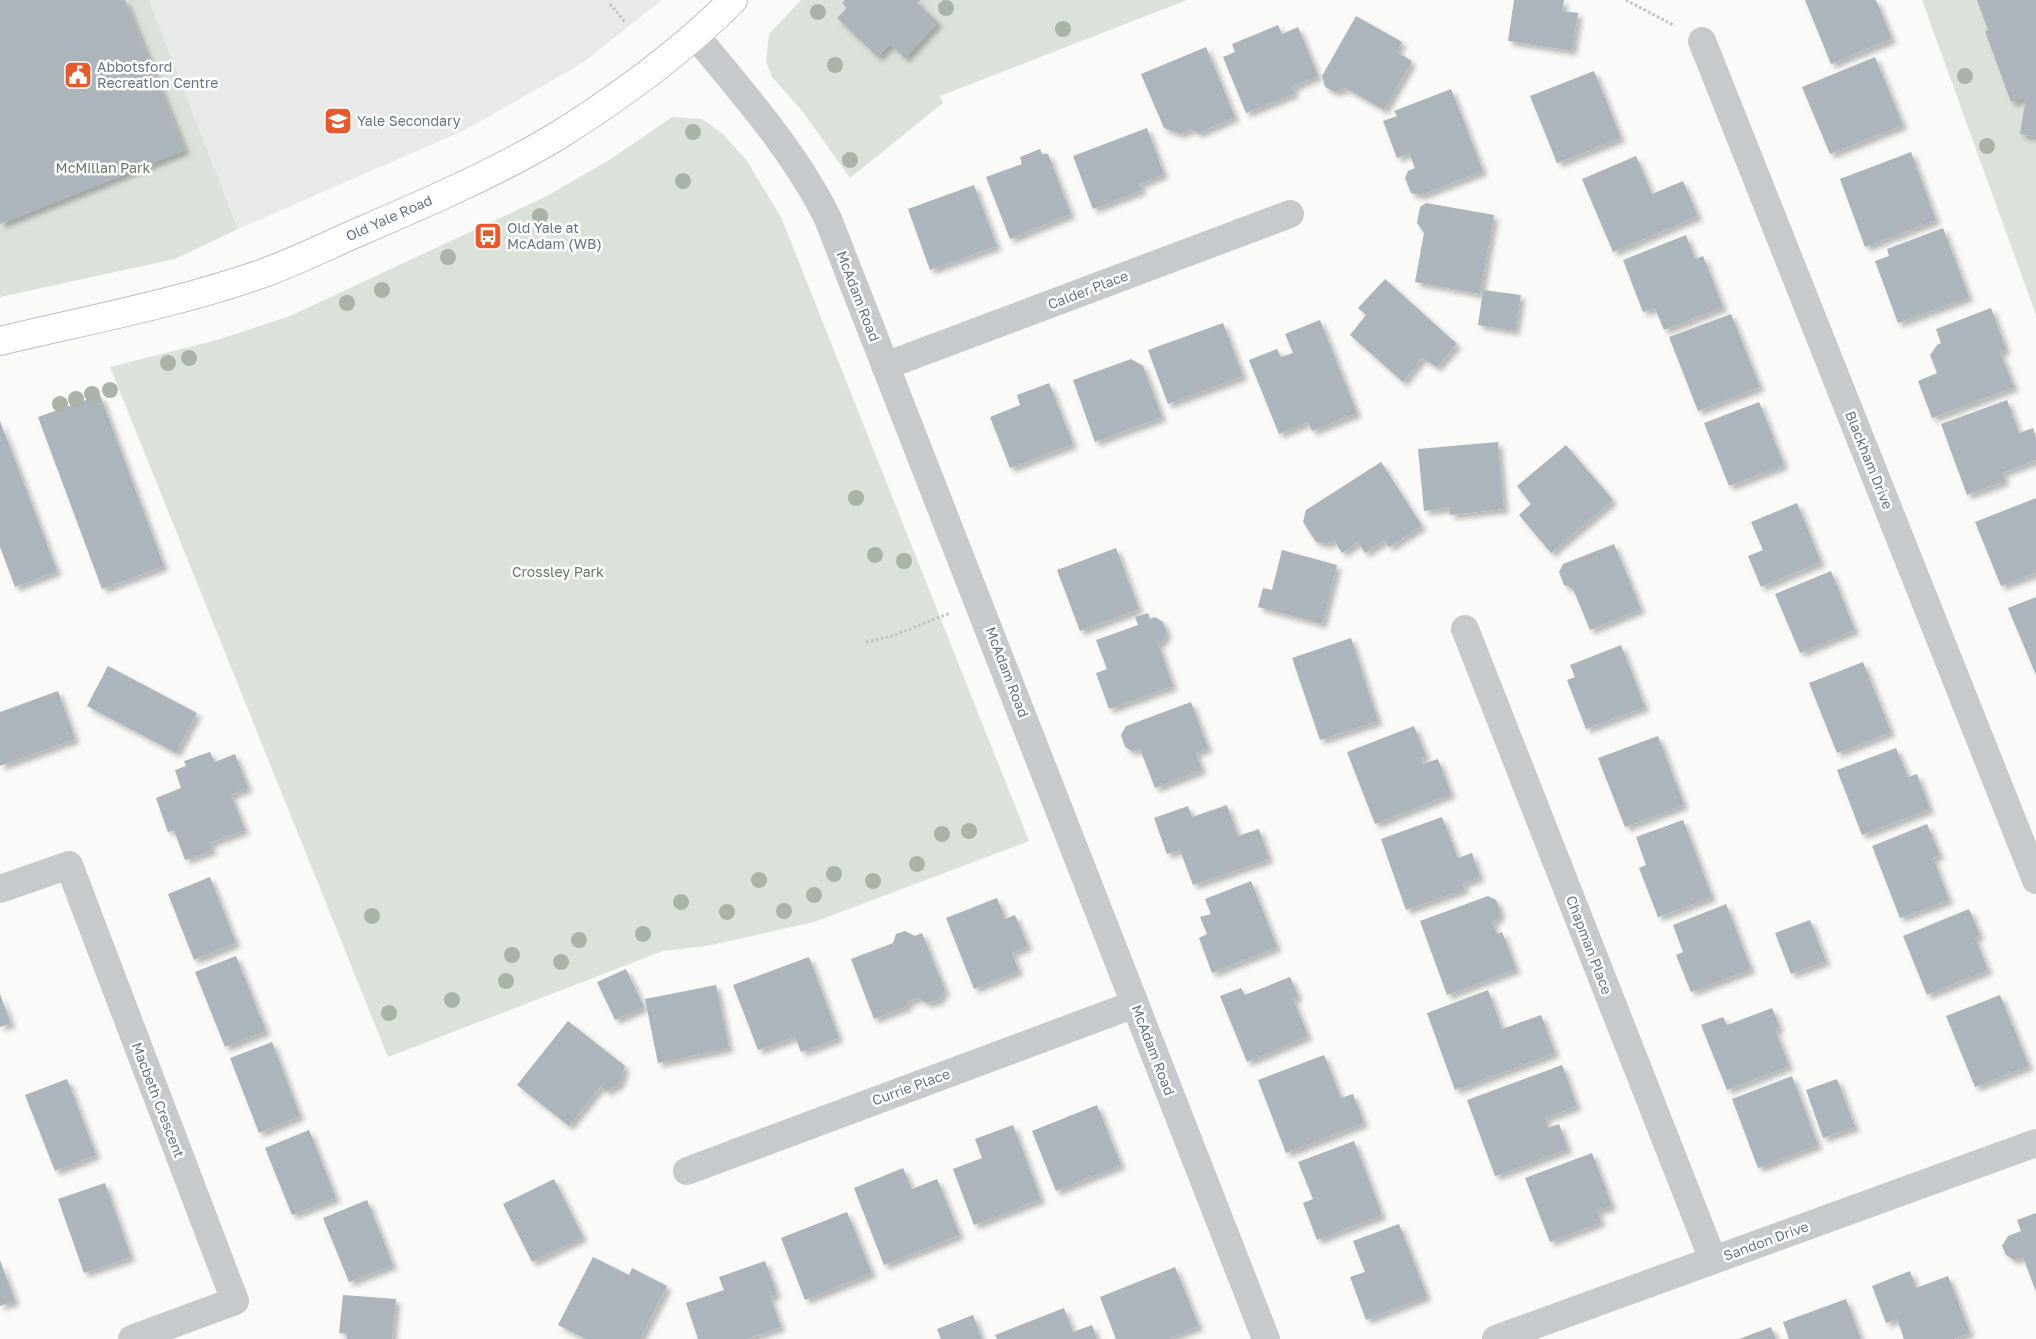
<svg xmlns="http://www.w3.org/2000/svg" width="2036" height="1339" viewBox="0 0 2036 1339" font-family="'Golos Text',sans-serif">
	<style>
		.built { fill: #e8e9e9 }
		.green { fill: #dbe2d9 }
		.building { fill: #acb5bb; filter: url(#shadow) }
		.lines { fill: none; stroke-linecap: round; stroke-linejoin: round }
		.secondary-casing { stroke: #babfc4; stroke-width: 30 }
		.path { stroke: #c0c2c5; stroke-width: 3; stroke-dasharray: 2.5 2.5; stroke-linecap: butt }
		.minor { stroke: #c6cacd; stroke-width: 28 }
		.secondary { stroke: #fff; stroke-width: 28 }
		.tree { fill: #a9b4a7 }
		.labels { text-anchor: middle; stroke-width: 5; stroke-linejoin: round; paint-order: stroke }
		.poi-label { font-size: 14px; fill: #657583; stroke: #fff; text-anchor: start }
		.park-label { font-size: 14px; fill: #677a64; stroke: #fff }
		.street-label { font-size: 14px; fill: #657583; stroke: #fff }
	</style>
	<defs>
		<filter id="shadow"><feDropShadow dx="4.5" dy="4.5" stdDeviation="2.5" flood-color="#0004"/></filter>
	</defs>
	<rect width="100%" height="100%" fill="#fafaf8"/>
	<path class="built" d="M 149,0 L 662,0 L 581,64 L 465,130 L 238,229 Z"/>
	<path class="green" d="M 0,0 L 149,0 L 238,229 L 175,259 L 0,297 Z
		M 801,0 L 1187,0 L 940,96 L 943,103 L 850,178 L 803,112 L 772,77 L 766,61 L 769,34 Z
		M 1922,0 L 2036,0 L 2036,315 Z
		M 672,117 L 702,119 L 723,134 L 747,161 L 781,217 L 1029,841 L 814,922 L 707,946 L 663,951 L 388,1057 L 110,367 L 217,340 L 290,316 L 545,197 L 611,159 Z"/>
	<path class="building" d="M 0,0 L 125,0 L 185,150 L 0,224 Z
		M 845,0 L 921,0 L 917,3 L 938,22 L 905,58 L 890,44 L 878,57 L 837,18 L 847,8 L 842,3 Z
		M 1514,0 L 1564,0 L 1562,11 L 1578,13 L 1572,51 L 1508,41 Z
		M 1805,0 L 1876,0 L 1892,39 L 1831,64 Z
		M 1977,0 L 2036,0 L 2036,137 L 2020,134 L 2026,97 L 2011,102 L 1985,31 L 1988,30 Z
		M 1356,16 L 1402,42 L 1397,52 L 1412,61 L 1384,110 L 1345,88 L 1335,92 L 1325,87 L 1322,76 Z
		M 1278,25 L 1282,34 L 1298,27 L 1318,76 L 1292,87 L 1295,93 L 1246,113 L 1223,57 L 1235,52 L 1232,44 Z
		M 1206,47 L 1235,117 L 1199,133 L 1190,129 L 1181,134 L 1164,128 L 1141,74 Z
		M 1875,57 L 1903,125 L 1830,154 L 1802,87 Z
		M 1594,71 L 1621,138 L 1557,163 L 1530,96 Z
		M 1451,89 L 1483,171 L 1421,195 L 1411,193 L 1405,178 L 1408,171 L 1415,168 L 1409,153 L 1397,158 L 1383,121 L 1397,116 L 1394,111 Z
		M 1147,128 L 1164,174 L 1140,184 L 1142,190 L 1093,209 L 1073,156 Z
		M 1040,149 L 1042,154 L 1048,154 L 1071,214 L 1010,239 L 986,177 L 1022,164 L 1020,157 Z
		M 1911,152 L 1936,220 L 1865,247 L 1840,179 Z
		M 1636,156 L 1652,194 L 1683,181 L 1698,216 L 1613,252 L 1582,179 Z
		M 974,185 L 997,246 L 930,270 L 908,209 Z
		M 1426,203 L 1494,215 L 1480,294 L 1415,282 L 1424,233 L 1417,223 L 1420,207 Z
		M 1943,228 L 1969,297 L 1898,323 L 1875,261 L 1889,256 L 1887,249 Z
		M 1686,235 L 1695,259 L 1703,256 L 1723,307 L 1664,330 L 1655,308 L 1643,312 L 1623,260 Z
		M 1385,279 L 1457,344 L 1437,367 L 1422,358 L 1403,382 L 1350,335 L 1366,315 L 1358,308 Z
		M 1483,290 L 1521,295 L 1515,331 L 1478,325 Z
		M 1991,308 L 2006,349 L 2000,352 L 2014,387 L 1932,418 L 1918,381 L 1937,373 L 1930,355 L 1937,345 L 1941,343 L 1936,329 Z
		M 1731,314 L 1760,387 L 1698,411 L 1669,337 Z
		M 1320,320 L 1357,413 L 1312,431 L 1308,422 L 1279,434 L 1249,360 L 1277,349 L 1281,357 L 1293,353 L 1285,334 Z
		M 1223,323 L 1243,376 L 1168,404 L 1148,350 Z
		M 1131,359 L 1143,366 L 1162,417 L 1095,442 L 1073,380 Z
		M 1049,383 L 1073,444 L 1010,468 L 990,417 L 1020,405 L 1017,395 Z
		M 100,395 L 164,566 L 102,589 L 38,417 Z
		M 2007,400 L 2019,433 L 2033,428 L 2036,438 L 2036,460 L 2002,473 L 2005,481 L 1967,495 L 1941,424 Z
		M 1759,402 L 1784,465 L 1729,486 L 1704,423 Z
		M 0,421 L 57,571 L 15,587 L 0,547 Z
		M 1498,442 L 1504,509 L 1450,515 L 1450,508 L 1424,511 L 1418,449 Z
		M 1566,445 L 1613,500 L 1551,553 L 1519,515 L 1531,504 L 1517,486 Z
		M 1381,462 L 1422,526 L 1389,547 L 1385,540 L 1365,553 L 1358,542 L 1342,553 L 1334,540 L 1327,544 L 1316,542 L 1303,522 L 1306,510 Z
		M 2036,498 L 2036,573 L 2001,586 L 1975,522 Z
		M 1797,503 L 1821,562 L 1761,587 L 1748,556 L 1763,550 L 1751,522 Z
		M 1614,544 L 1641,609 L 1590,630 L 1573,589 L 1564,585 L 1559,572 L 1563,564 Z
		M 1116,548 L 1139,609 L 1080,631 L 1057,570 Z
		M 1282,550 L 1337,565 L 1322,624 L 1258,607 L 1263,588 L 1272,590 Z
		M 1831,571 L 1855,630 L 1800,653 L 1775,594 Z
		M 2036,597 L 2036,675 L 2008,608 Z
		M 1148,613 L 1150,619 L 1155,617 L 1163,622 L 1167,633 L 1163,641 L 1158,643 L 1173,686 L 1109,709 L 1096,673 L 1107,669 L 1096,640 L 1138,625 L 1135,617 Z
		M 1351,638 L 1378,721 L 1320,740 L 1292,658 Z
		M 1621,645 L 1645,707 L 1586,729 L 1567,680 L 1575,677 L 1570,665 Z
		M 1863,662 L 1891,732 L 1837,753 L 1809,683 Z
		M 108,666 L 197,713 L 176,753 L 87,706 Z
		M 58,691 L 75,739 L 0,766 L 0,712 Z
		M 1191,702 L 1208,748 L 1196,753 L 1202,770 L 1155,788 L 1140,749 L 1132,751 L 1125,747 L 1121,735 L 1126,726 Z
		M 1414,726 L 1426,756 L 1421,758 L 1423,764 L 1438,759 L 1451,794 L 1375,824 L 1347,752 Z
		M 1658,736 L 1684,805 L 1625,827 L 1598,758 Z
		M 1896,748 L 1908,777 L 1917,774 L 1930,809 L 1862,835 L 1837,770 Z
		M 210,752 L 215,762 L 235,754 L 248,788 L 231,795 L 245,830 L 210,843 L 213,850 L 185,860 L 174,830 L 168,832 L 156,798 L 181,788 L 175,770 L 186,766 L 184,761 Z
		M 1227,805 L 1238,836 L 1259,829 L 1269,859 L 1193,885 L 1180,850 L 1167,854 L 1154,818 L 1188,806 L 1192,817 Z
		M 1442,817 L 1458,858 L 1472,853 L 1480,877 L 1462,884 L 1465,889 L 1406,910 L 1381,839 Z
		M 1683,820 L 1712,897 L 1658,917 L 1639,868 L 1646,865 L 1636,837 Z
		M 1927,824 L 1940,855 L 1933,858 L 1949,900 L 1900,918 L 1872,846 Z
		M 210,877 L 236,943 L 194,960 L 168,894 Z
		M 1251,881 L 1277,947 L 1212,973 L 1199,938 L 1207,934 L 1200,917 L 1211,914 L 1205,899 Z
		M 1488,896 L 1496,900 L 1501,912 L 1497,920 L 1492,921 L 1497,934 L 1502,932 L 1516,969 L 1447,995 L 1420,921 Z
		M 997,898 L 1005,919 L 1015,915 L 1028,946 L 1012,953 L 1019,971 L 974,989 L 946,918 Z
		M 1726,904 L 1751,969 L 1691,992 L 1676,955 L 1683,952 L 1673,925 Z
		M 1969,909 L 1980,935 L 1975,938 L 1988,970 L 1927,995 L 1903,936 Z
		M 1810,920 L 1826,961 L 1791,974 L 1775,933 Z
		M 905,931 L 915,936 L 922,933 L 945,990 L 939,1000 L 927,1003 L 918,998 L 907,1002 L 908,1006 L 874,1019 L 851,959 L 893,943 L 896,934 Z
		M 236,956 L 266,1031 L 225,1047 L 195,972 Z
		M 809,957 L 839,1038 L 801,1052 L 795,1037 L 758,1050 L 733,985 Z
		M 626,969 L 644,1007 L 615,1020 L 597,982 Z
		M 1290,977 L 1298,996 L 1293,999 L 1308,1036 L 1247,1062 L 1220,996 L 1241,988 L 1245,995 Z
		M 716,985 L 729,1048 L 658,1063 L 645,999 Z
		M 1488,990 L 1502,1029 L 1541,1015 L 1555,1053 L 1455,1090 L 1427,1013 Z
		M 0,994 L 11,1023 L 0,1027 Z
		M 2000,995 L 2029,1066 L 1975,1087 L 1946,1016 Z
		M 1772,1008 L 1780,1028 L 1775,1029 L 1789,1066 L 1727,1090 L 1701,1025 L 1723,1017 L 1727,1025 Z
		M 568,1021 L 625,1066 L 621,1081 L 618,1085 L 606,1091 L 601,1086 L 569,1126 L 517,1085 Z
		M 272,1042 L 300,1116 L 259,1133 L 230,1058 Z
		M 1324,1055 L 1341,1098 L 1353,1094 L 1364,1123 L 1286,1153 L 1258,1080 Z
		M 1562,1065 L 1577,1106 L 1545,1118 L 1548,1128 L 1559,1124 L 1568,1149 L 1495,1176 L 1467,1100 Z
		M 1792,1076 L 1818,1145 L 1758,1168 L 1732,1099 Z
		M 67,1079 L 96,1155 L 55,1171 L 25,1095 Z
		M 1837,1079 L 1855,1127 L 1823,1138 L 1806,1090 Z
		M 1097,1105 L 1121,1165 L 1056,1191 L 1032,1131 Z
		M 1013,1125 L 1041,1199 L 974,1225 L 953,1169 L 982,1158 L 975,1139 Z
		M 309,1130 L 336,1198 L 292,1215 L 265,1148 Z
		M 1354,1141 L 1382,1215 L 1317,1240 L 1303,1203 L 1313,1199 L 1298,1162 Z
		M 1592,1153 L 1612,1206 L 1597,1211 L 1601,1222 L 1550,1242 L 1525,1178 Z
		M 903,1168 L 912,1189 L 937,1179 L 960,1235 L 884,1265 L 854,1188 Z
		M 554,1179 L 583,1237 L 532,1262 L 503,1204 Z
		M 105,1183 L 131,1257 L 84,1273 L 58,1199 Z
		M 367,1200 L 393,1265 L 349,1282 L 323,1218 Z
		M 847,1212 L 872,1273 L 805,1300 L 781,1238 Z
		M 2036,1213 L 2036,1292 L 2023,1257 L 2014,1260 L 2006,1255 L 2002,1246 L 2008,1236 L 2021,1231 L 2017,1220 Z
		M 1399,1224 L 1427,1296 L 1366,1320 L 1350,1277 L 1365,1272 L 1353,1241 Z
		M 593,1257 L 629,1275 L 632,1268 L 667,1286 L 640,1339 L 586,1339 L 558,1325 Z
		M 0,1260 L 15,1301 L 0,1306 Z
		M 765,1261 L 777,1294 L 770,1297 L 781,1327 L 747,1339 L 698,1339 L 686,1303 L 724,1290 L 719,1277 Z
		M 1175,1267 L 1199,1326 L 1170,1338 L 1171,1339 L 1116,1339 L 1100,1297 Z
		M 1910,1271 L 1916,1288 L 1948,1276 L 1970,1333 L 1953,1339 L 1904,1339 L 1897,1319 L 1886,1323 L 1872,1286 Z
		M 343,1295 L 396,1299 L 392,1339 L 347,1339 L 347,1334 L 339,1333 Z
		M 1846,1299 L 1861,1339 L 1789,1339 L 1783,1322 Z
		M 1064,1308 L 1073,1332 L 1092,1325 L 1097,1339 L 997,1339 L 995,1335 Z
		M 973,1315 L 982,1339 L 941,1339 L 937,1329 Z
		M 1771,1327 L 1776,1339 L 1739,1339 Z"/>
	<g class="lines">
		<defs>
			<path id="secondary" d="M 0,341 C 83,321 174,304 255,276 C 291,264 326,246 361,231 C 426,203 493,174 554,138 C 617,99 680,53 733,0"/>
		</defs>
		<use href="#secondary" class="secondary-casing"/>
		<path class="path" d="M 1626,0 L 1675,26
			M 610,4 L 626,23
			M 866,642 L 892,636 L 950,613"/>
		<path class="minor" d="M 695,35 C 742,92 796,153 828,219 L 1266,1339
			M 1702,41 L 2036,880
			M 885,366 L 1290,214
			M 1465,629 L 1713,1260
			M 0,889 L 69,865 L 235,1301 L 132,1339
			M 687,1171 L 1135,1004
			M 1496,1339 L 2036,1143"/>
		<use href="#secondary" class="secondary"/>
	</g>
	<g class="tree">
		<circle cx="946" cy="8" r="8"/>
		<circle cx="818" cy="12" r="8"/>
		<circle cx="1063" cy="29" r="8"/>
		<circle cx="835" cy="65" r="8"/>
		<circle cx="1965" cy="76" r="8"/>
		<circle cx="693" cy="132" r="8"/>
		<circle cx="1987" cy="146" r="8"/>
		<circle cx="850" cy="160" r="8"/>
		<circle cx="683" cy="181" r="8"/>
		<circle cx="540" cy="216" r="8"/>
		<circle cx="448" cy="257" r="8"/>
		<circle cx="382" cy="290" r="8"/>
		<circle cx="347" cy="303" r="8"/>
		<circle cx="189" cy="358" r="8"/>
		<circle cx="168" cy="363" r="8"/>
		<circle cx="110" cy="390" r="8"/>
		<circle cx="92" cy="394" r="8"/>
		<circle cx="76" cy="399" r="8"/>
		<circle cx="60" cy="404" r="8"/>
		<circle cx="856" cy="498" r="8"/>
		<circle cx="875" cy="555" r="8"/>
		<circle cx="904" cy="561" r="8"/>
		<circle cx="969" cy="831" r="8"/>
		<circle cx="942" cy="834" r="8"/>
		<circle cx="917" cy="864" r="8"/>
		<circle cx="834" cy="874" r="8"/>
		<circle cx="759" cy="880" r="8"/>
		<circle cx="873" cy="881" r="8"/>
		<circle cx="814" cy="895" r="8"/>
		<circle cx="681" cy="902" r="8"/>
		<circle cx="784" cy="911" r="8"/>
		<circle cx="727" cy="912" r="8"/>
		<circle cx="372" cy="916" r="8"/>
		<circle cx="643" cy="934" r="8"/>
		<circle cx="579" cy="940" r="8"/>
		<circle cx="512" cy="955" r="8"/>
		<circle cx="561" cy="962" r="8"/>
		<circle cx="506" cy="981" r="8"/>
		<circle cx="452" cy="1000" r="8"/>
		<circle cx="389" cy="1013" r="8"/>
	</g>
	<defs>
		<symbol id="civic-square" viewBox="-11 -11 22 22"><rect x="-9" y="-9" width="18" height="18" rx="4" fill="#e55b2d" stroke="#fff"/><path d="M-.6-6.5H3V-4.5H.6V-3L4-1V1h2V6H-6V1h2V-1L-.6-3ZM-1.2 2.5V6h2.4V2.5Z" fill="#fff"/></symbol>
		<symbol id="school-square" viewBox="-11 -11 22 22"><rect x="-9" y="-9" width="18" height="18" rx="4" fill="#e55b2d" stroke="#fff"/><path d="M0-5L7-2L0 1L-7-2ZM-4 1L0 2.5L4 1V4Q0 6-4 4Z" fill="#fff"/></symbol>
		<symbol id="bus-square" viewBox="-11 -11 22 22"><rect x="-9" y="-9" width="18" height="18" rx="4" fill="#e55b2d" stroke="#fff"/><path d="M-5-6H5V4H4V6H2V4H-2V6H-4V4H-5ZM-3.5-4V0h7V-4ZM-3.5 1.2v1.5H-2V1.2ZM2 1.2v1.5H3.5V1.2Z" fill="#fff"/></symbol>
	</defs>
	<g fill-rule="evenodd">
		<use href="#civic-square" x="62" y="59" width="32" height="32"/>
		<use href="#school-square" x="322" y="105" width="32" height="32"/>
		<use href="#bus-square" x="472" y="220" width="32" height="32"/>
	</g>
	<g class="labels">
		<g class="poi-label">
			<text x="97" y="72">Abbotsford<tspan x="97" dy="16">Recreation Centre</tspan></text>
			<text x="357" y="126">Yale Secondary</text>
			<text x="507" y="233">Old Yale at<tspan x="507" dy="16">McAdam (WB)</tspan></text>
		</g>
		<g class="park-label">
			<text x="103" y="173">McMillan Park</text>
			<text x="558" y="577">Crossley Park</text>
		</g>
		<g class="street-label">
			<text transform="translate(389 218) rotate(-24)" y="5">Old Yale Road</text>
			<text transform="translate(1088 290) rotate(-21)" y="5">Calder Place</text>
			<text transform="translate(858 296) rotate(69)" y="5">McAdam Road</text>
			<text transform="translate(1869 460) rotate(68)" y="5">Blackham Drive</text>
			<text transform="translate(1007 672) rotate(69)" y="5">McAdam Road</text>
			<text transform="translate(1589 945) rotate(69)" y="5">Chapman Place</text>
			<text transform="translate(1153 1050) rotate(69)" y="5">McAdam Road</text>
			<text transform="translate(911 1087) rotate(-20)" y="5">Currie Place</text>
			<text transform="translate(158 1100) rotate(69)" y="5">Macbeth Crescent</text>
			<text transform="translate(1766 1241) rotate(-20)" y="5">Sandon Drive</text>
		</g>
	</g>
</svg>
